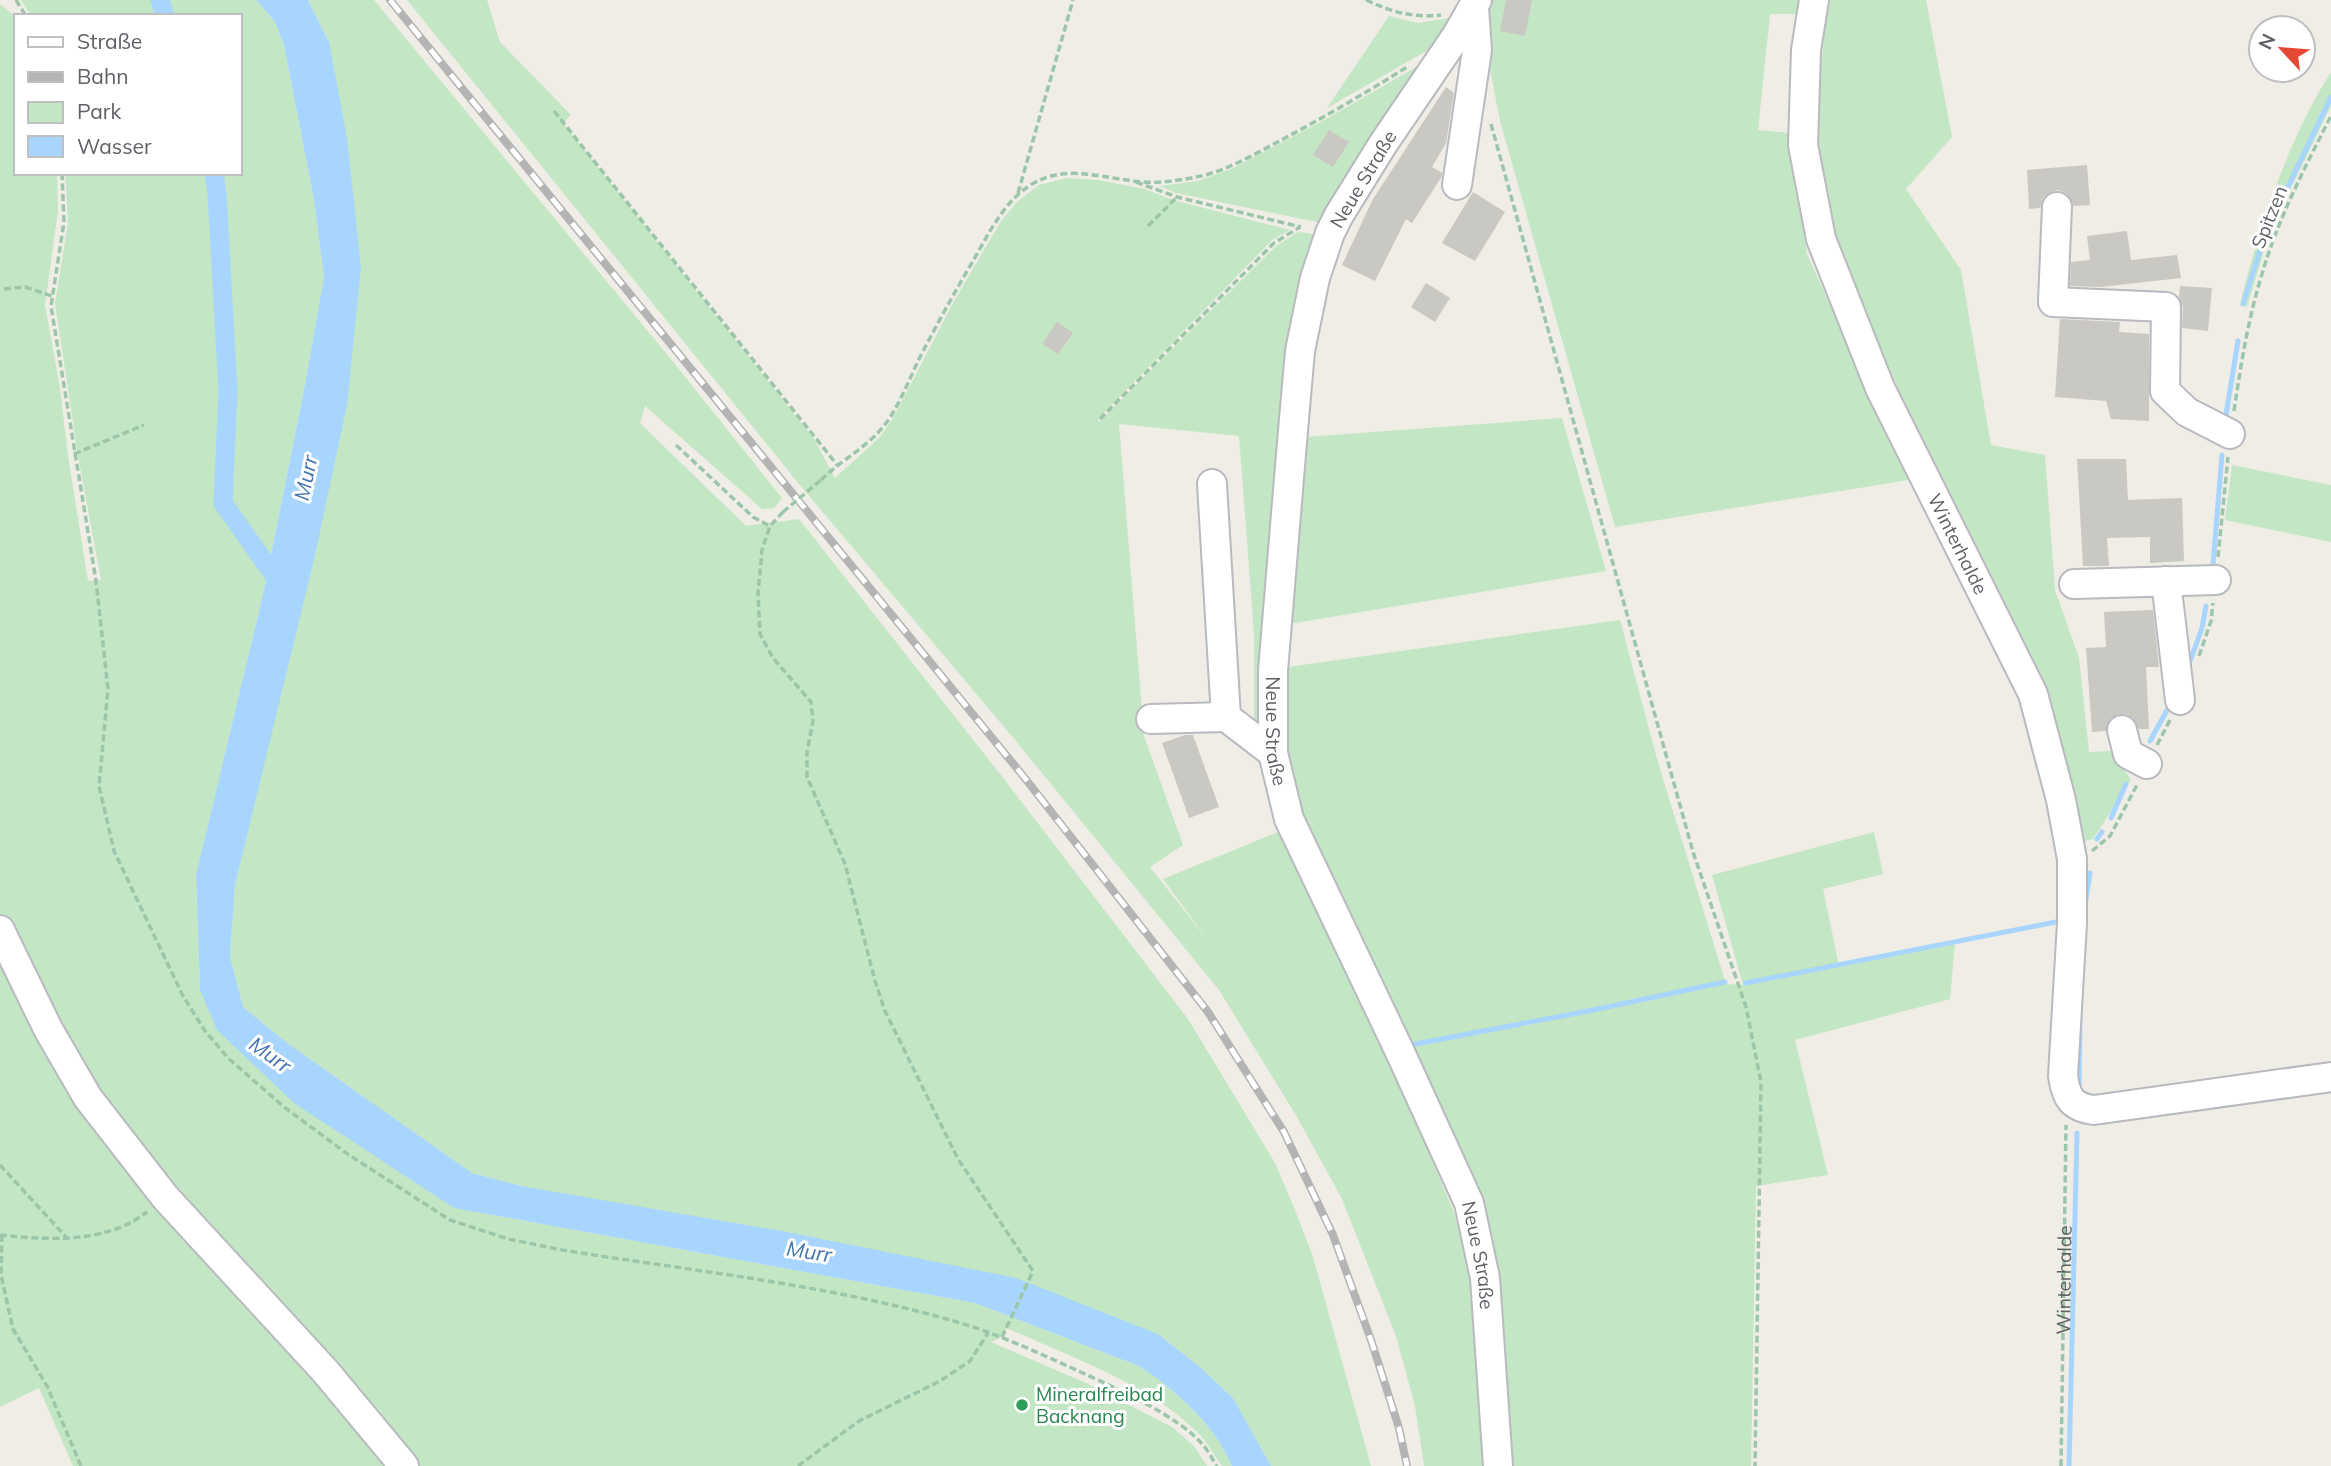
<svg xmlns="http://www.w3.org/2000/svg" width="2331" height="1466" viewBox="0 0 2331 1466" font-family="Mulish,sans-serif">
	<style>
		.green { fill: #c3e6c4 }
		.water { fill: #a7d5fd }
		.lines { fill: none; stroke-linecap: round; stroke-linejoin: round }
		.stream { stroke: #a7d5fd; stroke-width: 5 }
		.canal { stroke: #a7d5fd; stroke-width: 19 }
		.building { fill: #cac8c2 }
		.minor-casing { stroke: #b8babf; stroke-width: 32 }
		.path { stroke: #9cc6aa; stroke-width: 3.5; stroke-dasharray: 7 3.5; stroke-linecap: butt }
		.minor { stroke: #fff; stroke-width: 28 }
		.rail-casing { stroke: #b4b4b5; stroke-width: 8 }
		.rail { stroke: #fff; stroke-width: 5; stroke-dasharray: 16; stroke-linecap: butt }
		.path-bridge { stroke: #9cc6aa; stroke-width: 3.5; stroke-dasharray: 7 3.5; stroke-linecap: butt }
		.leisure-dot { fill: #2e9e5b; stroke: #fff; stroke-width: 2.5 }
		.labels { text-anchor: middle; stroke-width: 6; stroke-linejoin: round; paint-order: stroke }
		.street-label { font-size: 19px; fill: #5d6065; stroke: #fff }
		.leisure-label { font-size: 19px; fill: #27864d; stroke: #fff; text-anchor: start }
		.water-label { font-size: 21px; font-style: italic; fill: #4374af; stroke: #fff }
	</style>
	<rect width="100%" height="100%" fill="#efede5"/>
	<path class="green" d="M 21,0 L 256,0 L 275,22 L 284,45 L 314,200 L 324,277 L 303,395 L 264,590 L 196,875 L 200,990 L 454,1208 L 975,1303 L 1139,1366 C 1176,1390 1215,1425 1232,1466 L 1222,1466 C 1215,1456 1208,1444 1200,1435 C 1154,1386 1068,1356 1007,1328 L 1002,1337 L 991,1342 L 1086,1383 L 1172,1427 L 1194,1446 L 1207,1466 L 73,1466 L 39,1388 L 0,1407 L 0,4 L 16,17 L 16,173 L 57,173 L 58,211 L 45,305 L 60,388 L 68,456 L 88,581 L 101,580 L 78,456 L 55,303 L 68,223 L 65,173 L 240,173 L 240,16 L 31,16 Z
		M 308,0 L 374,0 L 670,358 L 782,498 L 774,508 L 762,509 L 645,406 L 640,423 L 746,526 L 799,519 L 1004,779 L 1188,1019 L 1275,1163 L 1295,1210 L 1313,1257 L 1371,1466 L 1271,1466 L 1233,1398 L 1201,1368 L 1158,1334 L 594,1199 L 521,1186 L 472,1173 L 287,1043 L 243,1007 L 230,956 L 235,885 L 347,405 L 329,42 Z
		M 407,0 L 487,0 L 500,42 L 571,115 L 563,123 L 814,439 L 835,478 L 880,437 L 893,418 L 953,303 L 1001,221 L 1018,201 L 1039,185 L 1067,178 L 1098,180 L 1145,189 L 1173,200 L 1290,230 L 1272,240 L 1098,419 L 1099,422 L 1276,246 L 1298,232 L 1313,234 L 1318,238 L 1261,721 L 1254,725 L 1254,634 L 1239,436 L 1119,424 L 1144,736 L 1183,845 L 1150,867 L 1210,943 L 1163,879 L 1283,830 L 1390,1061 L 1453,1210 L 1474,1282 L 1486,1466 L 1424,1466 L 1415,1406 L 1396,1336 L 1342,1199 L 1297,1117 L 1219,990 L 1011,735 L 799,484 Z
		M 1487,0 L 1804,0 L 1802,14 L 1770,14 L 1758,130 L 1789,133 L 1807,254 L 1909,480 L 1615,527 L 1500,121 L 1486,48 Z
		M 1828,0 L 1926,0 L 1952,137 L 1906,189 L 1961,270 L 1991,445 L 2045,455 L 2055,590 L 2079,658 L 2089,752 L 2111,751 L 2131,780 L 2093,839 L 2085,841 L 2072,835 L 1935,474 L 1831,233 L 1813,143 Z
		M 1389,16 L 1418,23 L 1449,18 L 1454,21 L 1435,46 L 1327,108 Z
		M 1425,62 L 1324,221 L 1317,222 L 1176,193 L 1160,186 L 1198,181 L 1231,169 L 1326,119 Z
		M 2331,72 L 2331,106 L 2291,188 L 2264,251 L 2247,307 L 2240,305 C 2258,229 2289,138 2331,72 Z
		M 1562,418 L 1606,571 L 1289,624 L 1306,437 Z
		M 2232,465 L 2331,485 L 2331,542 L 2225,520 Z
		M 1620,620 L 1657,759 L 1726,984 L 1743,985 L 1712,875 L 1874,832 L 1883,874 L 1823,889 L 1839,966 L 1955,942 L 1950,999 L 1795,1040 L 1828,1175 L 1756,1186 L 1751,1466 L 1504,1466 L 1493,1274 L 1300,811 L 1284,741 L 1288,667 Z"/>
	<path class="water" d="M 256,0 L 308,0 L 329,42 L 347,138 L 361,268 L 347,405 L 315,555 L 235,885 L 230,956 L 243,1007 L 287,1043 L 472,1173 L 521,1186 L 782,1231 L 1016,1278 L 1158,1334 L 1201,1368 L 1233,1398 L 1271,1466 L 1232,1466 C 1215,1425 1176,1390 1139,1366 L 975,1303 L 454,1208 L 294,1103 L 217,1030 L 200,990 L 196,875 L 264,590 L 303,395 L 324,277 L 314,200 L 284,45 L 275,22 Z"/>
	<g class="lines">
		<path class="stream" d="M 2273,218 L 2331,97
			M 2243,304 L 2264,238
			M 2226,415 L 2238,341
			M 2213,565 L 2222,455
			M 2188,667 L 2202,628 L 2206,606
			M 2150,741 L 2171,703
			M 2111,818 L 2126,784
			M 2097,839 L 2102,832
			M 2085,905 L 2090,873
			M 1746,983 L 2061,921
			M 1411,1045 L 1593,1010 L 1725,982
			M 2079,1090 L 2080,1016
			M 2069,1466 L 2077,1133"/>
		<path class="canal" d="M 160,0 L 165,16
			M 214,173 L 217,194 L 228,391 L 223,503 L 282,587"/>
	</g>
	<path class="building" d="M 1506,0 L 1532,0 L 1525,36 L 1500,31 Z
		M 1446,87 L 1454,93 L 1446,143 L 1432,167 L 1442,173 L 1442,176 L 1412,223 L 1406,219 L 1375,281 L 1342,265 L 1373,199 Z
		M 1329,130 L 1349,142 L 1333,167 L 1313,155 Z
		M 2087,165 L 2090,205 L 2073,206 L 2066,193 L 2057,190 L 2049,193 L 2043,198 L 2040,208 L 2029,209 L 2027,170 Z
		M 1473,192 L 1505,212 L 1475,261 L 1442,243 Z
		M 2127,231 L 2131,260 L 2177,255 L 2181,278 L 2101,287 L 2070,286 L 2071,262 L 2090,260 L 2087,236 Z
		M 1426,283 L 1450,298 L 1435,322 L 1411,307 Z
		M 2180,286 L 2212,288 L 2208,331 L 2182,328 L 2183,307 L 2179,297 Z
		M 2060,319 L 2120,322 L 2119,332 L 2149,334 L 2149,421 L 2111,419 L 2106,401 L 2055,397 Z
		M 1057,322 L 1073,333 L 1058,354 L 1042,344 Z
		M 2077,459 L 2126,459 L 2128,500 L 2182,498 L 2184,561 L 2150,563 L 2150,537 L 2107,538 L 2109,566 L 2083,566 Z
		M 2153,610 L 2159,667 L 2146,667 L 2149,729 L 2139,729 L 2133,718 L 2126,714 L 2119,714 L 2110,719 L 2106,731 L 2092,732 L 2086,648 L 2106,647 L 2104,612 Z
		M 1185,735 L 1193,735 L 1219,807 L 1189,818 L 1162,743 Z"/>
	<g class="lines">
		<defs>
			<g id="minor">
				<path id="s2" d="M 1477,0 L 1457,35 L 1383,144 L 1339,215 L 1330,233 L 1315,278 L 1300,351 L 1292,442 L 1273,671 L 1273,753 L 1289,819 L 1400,1052 L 1469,1203 L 1485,1278 L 1498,1466"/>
				<path id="s3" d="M 1814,0 L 1806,50 L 1803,145 L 1821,239 L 1880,388 L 2033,694 L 2061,800 L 2072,859 L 2072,923 L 2063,1076 C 2066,1097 2071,1107 2094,1110 L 2331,1077"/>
				<path d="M 1457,185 L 1477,50 L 1474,8"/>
				<path d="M 2057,207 L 2053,302 L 2166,307 L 2165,391 L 2187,412 L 2230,434"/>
				<path d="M 1212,484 L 1226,717 L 1273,753"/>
				<path d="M 2166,581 L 2180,700"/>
				<path d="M 2074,584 L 2216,580"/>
				<path d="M 1151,719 L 1226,717"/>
				<path d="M 2122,730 L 2128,754 L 2147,764"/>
				<path d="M 0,930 L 48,1029 L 88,1098 L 165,1197 L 325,1371 L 404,1466"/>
			</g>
		</defs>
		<use href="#minor" class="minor-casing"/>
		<g class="path">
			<path d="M 16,0 L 26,16"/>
			<path d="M 1366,0 C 1392,12 1412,18 1441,15"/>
			<path d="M 554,111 L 838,466"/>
			<path d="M 1491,124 L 1693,852 L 1746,1007 L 1761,1082 L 1755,1466"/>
			<path d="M 62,173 L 64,222 L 51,306 L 96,581 L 108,689 L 99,786 L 114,851 L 183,996 L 205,1031 L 228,1058 L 284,1107 L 349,1155 L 450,1220 L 508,1239 L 562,1250 C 692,1271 832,1285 957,1322 C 1001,1335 1043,1355 1085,1374 C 1116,1388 1181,1418 1202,1444 C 1208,1450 1212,1459 1217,1466"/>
			<path d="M 1136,182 L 1177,197 L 1301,227"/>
			<path d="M 1018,193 L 1073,0"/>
			<path d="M 1148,226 L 1177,197"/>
			<path d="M 4,289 L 25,287 L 52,296"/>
			<path d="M 2234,411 C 2241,364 2248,319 2262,274 C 2278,219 2305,167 2331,116"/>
			<path d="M 1100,419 L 1274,243 L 1300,227"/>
			<path d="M 676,445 L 753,517 L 770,526"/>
			<path d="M 74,454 L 144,425"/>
			<path d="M 821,480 C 845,456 872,446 891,416 C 902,398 910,378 919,359 C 936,326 954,293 973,261 C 989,233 1005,199 1034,183 C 1065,165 1100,177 1133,181 C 1154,184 1176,181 1196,177 C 1224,172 1249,157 1274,144 C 1319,120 1364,94 1407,67"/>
			<path d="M 783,512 L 770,526 L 762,550 L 758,593 L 760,634 L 773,658 L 811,702 L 813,721 L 807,752 L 807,777 L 845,864 L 875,981 L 885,1011 L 958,1159 L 1033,1271 L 1002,1337"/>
			<path d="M 2218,557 L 2228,457"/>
			<path d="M 2199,656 L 2211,621 L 2213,603"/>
			<path d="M 2157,745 L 2170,720"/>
			<path d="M 2092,851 L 2110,836 L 2138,783"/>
			<path d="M 0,1165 L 67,1238"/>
			<path d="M 0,1235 C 49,1240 106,1244 147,1212"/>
			<path d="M 2,1235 L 1,1275 L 13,1329 L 47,1386 L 81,1466"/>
			<path d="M 798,1466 L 859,1421 L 940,1381 L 970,1361 L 988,1333"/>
			<path id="s1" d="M 2061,1466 L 2066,1125"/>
		</g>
		<use href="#minor" class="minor"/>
		<defs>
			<path id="rail" d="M 390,0 L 1024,777 L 1208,1012 L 1284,1132 L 1333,1235 L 1371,1340 L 1399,1428 L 1407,1466"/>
		</defs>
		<use href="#rail" class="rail-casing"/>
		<use href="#rail" class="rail"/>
		<path class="path-bridge" d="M 783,512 L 821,480"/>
	</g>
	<circle class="leisure-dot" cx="1022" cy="1405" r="7"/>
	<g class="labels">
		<g class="street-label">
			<text transform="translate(1363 179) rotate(-59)" y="7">Neue Straße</text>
			<text transform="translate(2269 217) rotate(-68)" y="7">Spitzen</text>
			<text dy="7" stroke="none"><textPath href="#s3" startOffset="576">Winterhalde</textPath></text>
			<text dy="7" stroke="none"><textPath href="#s2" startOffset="779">Neue Straße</textPath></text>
			<text dy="7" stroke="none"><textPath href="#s2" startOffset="1346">Neue Straße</textPath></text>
			<text dy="7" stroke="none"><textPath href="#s1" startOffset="186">Winterhalde</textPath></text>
		</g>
		<g class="leisure-label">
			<text x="1036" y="1401">Mineralfreibad<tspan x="1036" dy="22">Backnang</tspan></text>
		</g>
		<g class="water-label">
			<text transform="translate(306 478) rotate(-78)" y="7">Murr</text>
			<text transform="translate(270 1055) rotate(35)" y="7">Murr</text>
			<text transform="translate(809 1252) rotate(9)" y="7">Murr</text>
		</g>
	</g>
	<rect x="14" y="14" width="228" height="161" fill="#ffffff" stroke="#bebfc1" stroke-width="2"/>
	<rect x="28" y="37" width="35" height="10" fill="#ffffff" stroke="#bebfc1" stroke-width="2"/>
	<text x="77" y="49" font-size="21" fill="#5d6065">Straße</text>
	<rect x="28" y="72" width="35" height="10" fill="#b4b4b5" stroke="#bebfc1" stroke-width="2"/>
	<text x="77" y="84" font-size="21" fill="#5d6065">Bahn</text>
	<rect x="28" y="102" width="35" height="21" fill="#c3e6c4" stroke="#bebfc1" stroke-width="2"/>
	<text x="77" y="119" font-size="21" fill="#5d6065">Park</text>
	<rect x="28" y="136" width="35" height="21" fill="#a7d5fd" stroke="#bebfc1" stroke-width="2"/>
	<text x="77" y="154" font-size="21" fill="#5d6065">Wasser</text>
	<g transform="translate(2282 49) rotate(296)"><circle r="33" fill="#ffffff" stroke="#bebfc1" stroke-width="2"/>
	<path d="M0-5L12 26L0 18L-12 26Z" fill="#e54935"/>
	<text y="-10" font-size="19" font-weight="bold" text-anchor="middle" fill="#5d6065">N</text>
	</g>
</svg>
